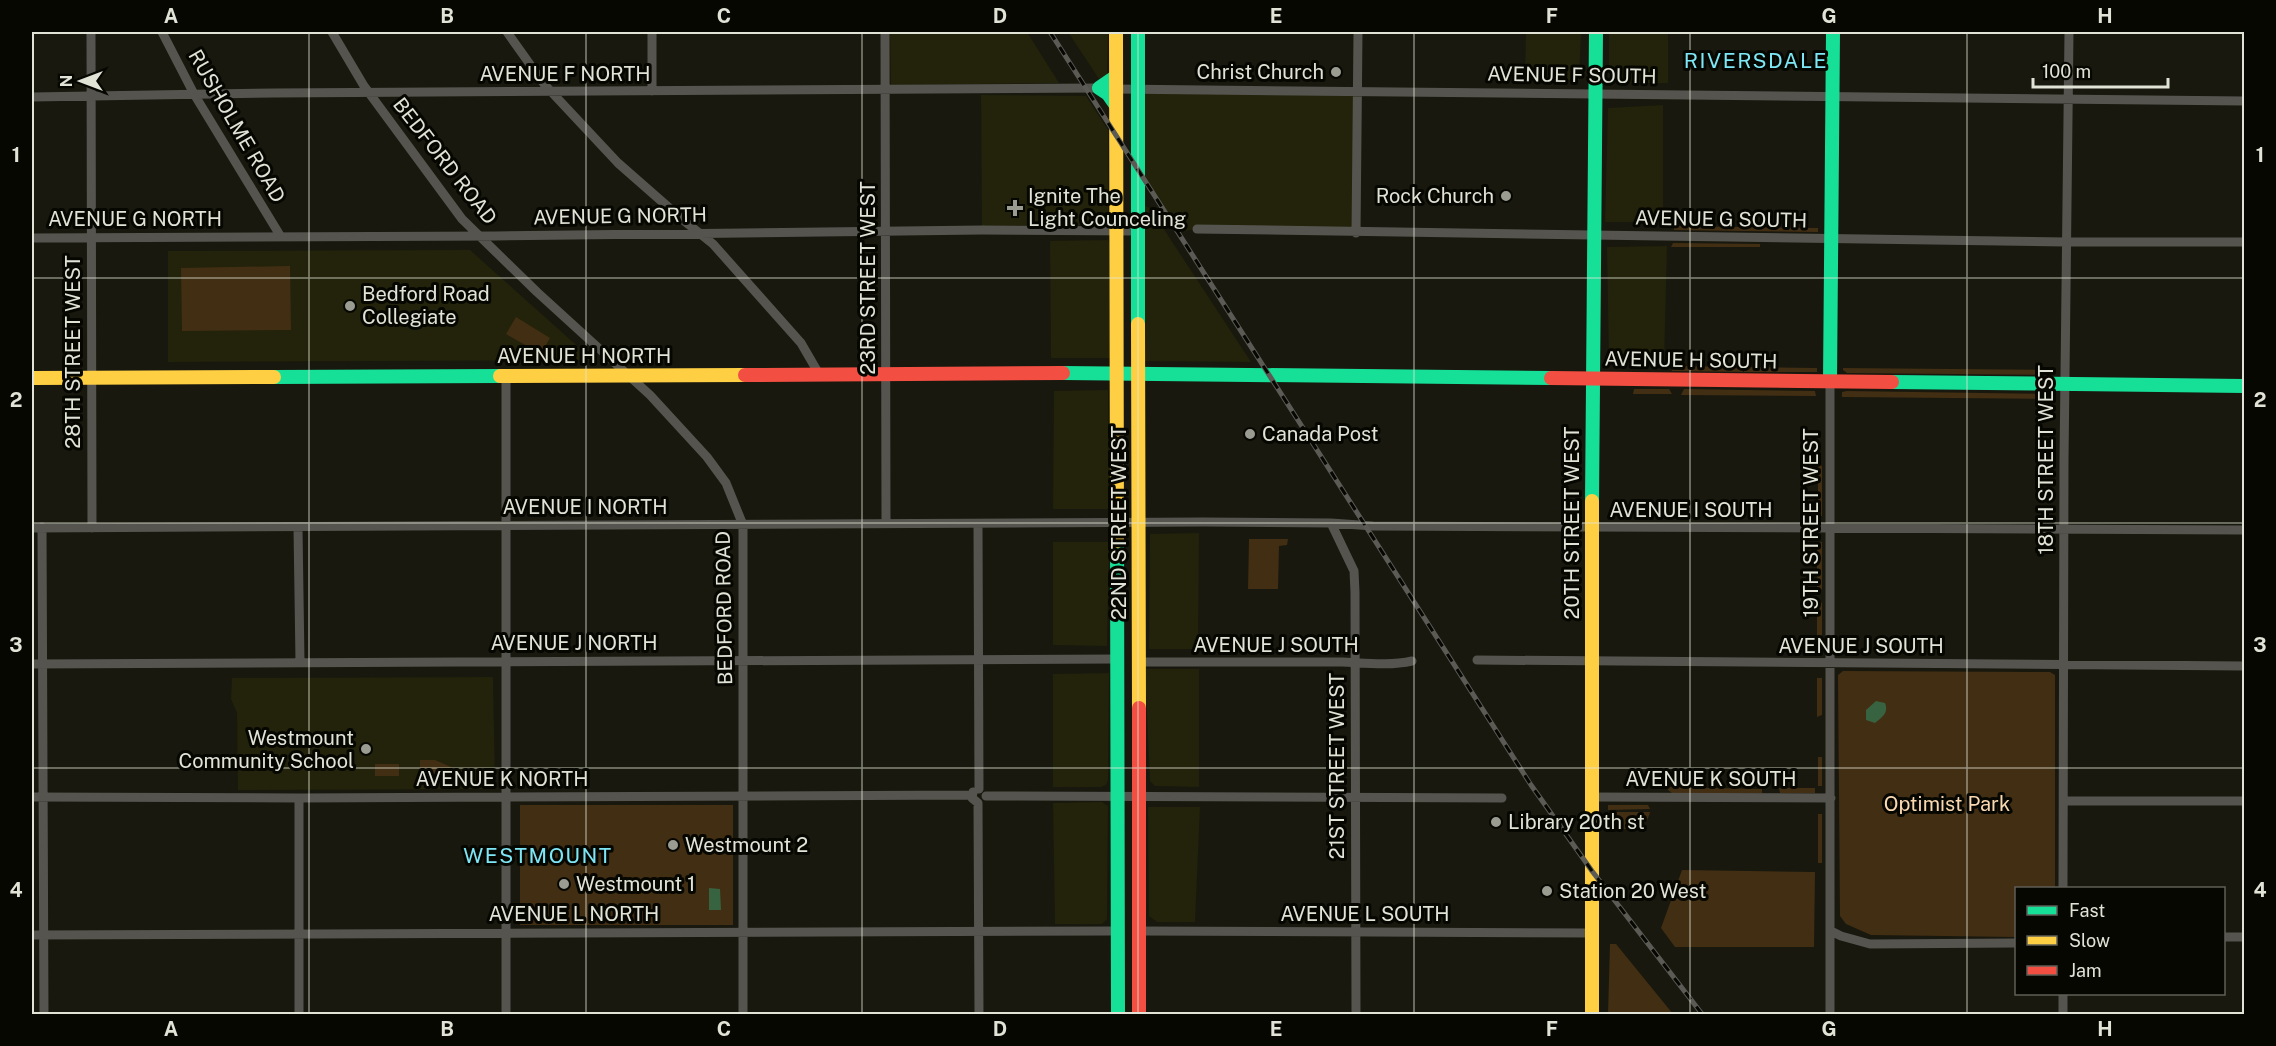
<svg xmlns="http://www.w3.org/2000/svg" width="2276" height="1046" viewBox="0 0 2276 1046" font-family="'Public Sans',sans-serif">
	<style>
		.built { fill: #22230a }
		.green { fill: #422e13 }
		.water { fill: #386340 }
		.lines { fill: none; stroke-linecap: round; stroke-linejoin: round }
		.street { stroke: #55544f; stroke-width: 9 }
		.fast { stroke: #16e098; stroke-width: 14 }
		.slow { stroke: #ffcf43; stroke-width: 14 }
		.jam { stroke: #f24e42; stroke-width: 14 }
		.rail-casing { stroke: #5b5a55; stroke-width: 5 }
		.rail { stroke: #070702; stroke-width: 3; stroke-dasharray: 9; stroke-linecap: butt }
		.grid { fill: none; stroke: #e2e3d7; stroke-width: 1.5; stroke-opacity: 0.55 }
		.poi-dot { fill: #9b9c91; stroke: #070702; stroke-width: 2 }
		.labels { text-anchor: middle; stroke-width: 6; stroke-linejoin: round; paint-order: stroke }
		.poi-label { font-size: 20px; fill: #e2e3d7; stroke: #070702; text-anchor: start }
		.street-label { font-size: 20px; fill: #e2e3d7; stroke: #070702 }
		.park-label { font-size: 20px; fill: #fad8b0; stroke: #070702 }
		.neighbourhood-label { font-size: 21px; letter-spacing: 1.5px; fill: #7ee7f6; stroke: #070702 }
		.neatline { fill: none; stroke: #e2e3d7; stroke-width: 2 }
		.grid-label { font-size: 20px; text-anchor: middle; font-weight: bold; fill: #e2e3d7 }
	</style>
	<rect width="100%" height="100%" fill="#18180e"/>
	<path class="built" d="M 890,32 L 1027,32 L 1059,83 L 891,85 Z
		M 1068,32 L 1108,32 L 1107,75 L 1099,79 Z
		M 1526,32 L 1581,32 L 1579,80 L 1525,80 Z
		M 1609,32 L 1668,32 L 1668,83 L 1609,83 Z
		M 1138,89 L 1357,91 L 1356,233 L 1197,229 L 1177,232 L 1138,169 Z
		M 981,95 L 1086,96 L 1108,130 L 1108,225 L 982,226 Z
		M 1663,105 L 1663,222 L 1605,222 L 1608,108 Z
		M 1145,206 L 1150,208 L 1251,362 L 1145,361 Z
		M 1108,240 L 1109,243 L 1110,358 L 1051,358 L 1050,241 Z
		M 1667,246 L 1664,364 L 1609,363 L 1607,247 Z
		M 470,250 L 593,360 L 168,362 L 168,251 Z
		M 1108,390 L 1109,509 L 1053,509 L 1054,391 Z
		M 1199,533 L 1198,649 L 1149,649 L 1150,534 Z
		M 1053,542 L 1109,542 L 1107,646 L 1053,645 Z
		M 1145,669 L 1199,669 L 1199,787 L 1155,786 L 1150,781 Z
		M 1109,673 L 1108,780 L 1106,785 L 1101,787 L 1053,787 L 1053,674 Z
		M 493,677 L 495,784 L 492,789 L 238,790 L 237,713 L 231,699 L 232,678 Z
		M 1102,802 L 1108,806 L 1107,919 L 1102,924 L 1055,924 L 1053,803 Z
		M 1148,807 L 1200,807 L 1195,922 L 1157,922 L 1149,916 Z"/>
	<path class="green" d="M 1674,226 L 1818,228 L 1818,232 L 1674,230 Z
		M 1673,243 L 1760,244 L 1760,247 L 1671,247 Z
		M 290,266 L 291,330 L 182,331 L 181,268 Z
		M 516,317 L 550,338 L 541,354 L 506,334 Z
		M 1671,366 L 1743,367 L 1743,372 L 1672,371 Z
		M 1744,367 L 1817,368 L 1817,372 L 1744,372 Z
		M 1843,368 L 2056,370 L 2056,373 L 2051,375 L 1847,373 L 1843,370 Z
		M 1634,389 L 1669,389 L 1672,394 L 1633,394 Z
		M 1684,389 L 1815,391 L 1816,396 L 1681,395 Z
		M 1847,391 L 2050,394 L 2056,397 L 2054,399 L 1842,397 L 1842,392 Z
		M 1818,464 L 1822,466 L 1822,516 L 1818,516 Z
		M 1249,539 L 1288,539 L 1287,545 L 1279,546 L 1278,589 L 1248,589 Z
		M 1817,542 L 1822,542 L 1822,589 L 1817,592 Z
		M 1817,599 L 1822,603 L 1822,651 L 1817,651 Z
		M 1843,671 L 2050,672 L 2055,675 L 2055,888 L 2016,888 L 2016,937 L 1871,935 L 1846,924 L 1840,916 L 1838,675 Z
		M 1817,678 L 1822,678 L 1822,715 L 1817,717 Z
		M 1818,757 L 1822,757 L 1822,786 L 1818,786 Z
		M 420,760 L 435,760 L 451,767 L 451,776 L 420,776 Z
		M 375,764 L 399,764 L 399,776 L 375,776 Z
		M 1668,787 L 1762,789 L 1762,793 L 1672,793 L 1668,790 Z
		M 1779,788 L 1815,788 L 1815,793 L 1780,793 Z
		M 520,805 L 733,805 L 733,925 L 520,925 Z
		M 1608,805 L 1648,805 L 1650,809 L 1608,810 Z
		M 1608,812 L 1650,812 C 1646,831 1628,829 1612,829 L 1608,829 Z
		M 1818,814 L 1822,814 L 1822,863 L 1818,863 Z
		M 1682,870 L 1815,872 L 1814,947 L 1675,947 L 1661,928 Z
		M 1610,944 L 1616,944 L 1673,1014 L 1608,1014 Z"/>
	<path class="water" d="M 1876,701 L 1885,703 C 1889,713 1882,717 1875,723 L 1866,720 L 1866,710 Z
		M 709,888 L 720,889 L 721,910 L 709,910 Z"/>
	<g class="lines">
		<path class="street" d="M 91,32 L 92,528
			M 162,32 L 194,94 L 281,237
			M 332,32 L 364,86 L 462,219 L 537,292 L 650,395 L 707,457 L 726,483 L 743,525 L 743,1014
			M 507,32 L 544,84 L 618,163 L 683,220 L 713,244 L 801,343 L 819,374
			M 652,32 L 652,91
			M 885,32 L 886,523
			M 1115,89 L 2244,101
			M 32,97 L 275,93 L 1099,88
			M 1197,229 L 2066,242 L 2244,242
			M 1356,233 L 1358,32
			M 32,238 L 495,236 L 982,230 L 1138,231
			M 1830,381 L 1830,1014
			M 1331,523 L 1354,571 L 1355,592 L 1356,1014
			M 978,525 L 979,789
			M 42,527 L 44,1014
			M 32,528 L 1203,522 L 1331,523 L 1373,526 L 2244,530
			M 298,528 L 300,662
			M 1477,660 L 2244,666
			M 1139,662 L 1342,662 C 1365,663 1390,666 1412,661
			M 32,664 L 1116,659
			M 973,792 L 972,798 L 978,803 L 979,1014
			M 986,796 L 1502,798
			M 32,797 L 299,798 L 972,795
			M 1592,797 L 1831,798
			M 299,798 L 299,1014
			M 2064,801 L 2244,801
			M 2063,888 L 2064,461 L 2069,32
			M 1139,931 L 1592,933
			M 1831,931 L 1841,936 L 1870,944 L 2016,943
			M 32,935 L 1117,931
			M 2224,937 L 2244,937
			M 506,1014 L 506,376
			M 2063,1014 L 2063,994"/>
		<path class="fast" d="M 1138,32 L 1138,324
			M 1115,77 L 1099,88 L 1108,94 L 1115,104
			M 1063,373 L 1551,378
			M 274,377 L 500,376
			M 1830,381 L 1833,32
			M 1892,382 L 2244,386
			M 1592,501 L 1596,32
			M 1117,541 L 1118,1014"/>
		<path class="slow" d="M 1116,32 L 1117,541
			M 1138,324 L 1139,708
			M 500,376 L 745,375
			M 32,378 L 274,377
			M 1592,501 L 1592,1014"/>
		<path class="jam" d="M 745,375 L 1063,373
			M 1551,378 L 1892,382
			M 1139,708 L 1139,1014"/>
		<defs>
			<path id="rail" d="M 1050,32 L 1531,785 L 1592,871 L 1702,1014"/>
		</defs>
		<use href="#rail" class="rail-casing"/>
		<use href="#rail" class="rail"/>
	</g>
	<path class="grid" d="M 309,32 L 309,1014M 586,32 L 586,1014M 862,32 L 862,1014M 1138,32 L 1138,1014M 1414,32 L 1414,1014M 1690,32 L 1690,1014M 1967,32 L 1967,1014M 32,278 L 2244,278M 32,523 L 2244,523M 32,768 L 2244,768"/>
	<g class="poi-dot">
		<circle cx="1336" cy="72" r="6"/>
		<circle cx="1506" cy="196" r="6"/>
		<path d="M1012 199h6v6h6v6h-6v6h-6v-6h-6v-6h6z"/>
		<circle cx="350" cy="306" r="6"/>
		<circle cx="1250" cy="434" r="6"/>
		<circle cx="366" cy="749" r="6"/>
		<circle cx="1496" cy="822" r="6"/>
		<circle cx="673" cy="845" r="6"/>
		<circle cx="564" cy="884" r="6"/>
		<circle cx="1547" cy="891" r="6"/>
	</g>
	<g class="labels">
		<g class="poi-label">
			<text x="1324" y="79" text-anchor="end">Christ Church</text>
			<text x="1028" y="203">Ignite The<tspan x="1028" dy="23">Light Counceling</tspan></text>
			<text x="1494" y="203" text-anchor="end">Rock Church</text>
			<text x="362" y="301">Bedford Road<tspan x="362" dy="23">Collegiate</tspan></text>
			<text x="1262" y="441">Canada Post</text>
			<text x="354" y="745" text-anchor="end">Westmount<tspan x="354" dy="23">Community School</tspan></text>
			<text x="1508" y="829">Library 20th st</text>
			<text x="685" y="852">Westmount 2</text>
			<text x="576" y="891">Westmount 1</text>
			<text x="1559" y="898">Station 20 West</text>
		</g>
		<g class="street-label">
			<text x="565" y="81">AVENUE F NORTH</text>
			<text transform="translate(1572 75) rotate(1)" y="7">AVENUE F SOUTH</text>
			<text transform="translate(237 126) rotate(60)" y="7">RUSHOLME ROAD</text>
			<text transform="translate(445 161) rotate(52)" y="7">BEDFORD ROAD</text>
			<text transform="translate(620 216) rotate(-1)" y="7">AVENUE G NORTH</text>
			<text x="135" y="226">AVENUE G NORTH</text>
			<text transform="translate(1721 219) rotate(1)" y="7">AVENUE G SOUTH</text>
			<text transform="translate(868 278) rotate(-90)" y="7">23RD STREET WEST</text>
			<text transform="translate(73 352) rotate(-90)" y="7">28TH STREET WEST</text>
			<text x="584" y="363">AVENUE H NORTH</text>
			<text transform="translate(1691 360) rotate(1)" y="7">AVENUE H SOUTH</text>
			<text transform="translate(2046 460) rotate(-90)" y="7">18TH STREET WEST</text>
			<text x="585" y="514">AVENUE I NORTH</text>
			<text x="1691" y="517">AVENUE I SOUTH</text>
			<text transform="translate(1119 523) rotate(-90)" y="7">22ND STREET WEST</text>
			<text transform="translate(1572 523) rotate(-90)" y="7">20TH STREET WEST</text>
			<text transform="translate(1811 523) rotate(-90)" y="7">19TH STREET WEST</text>
			<text transform="translate(724 608) rotate(-91)" y="7">BEDFORD ROAD</text>
			<text x="574" y="650">AVENUE J NORTH</text>
			<text x="1276" y="652">AVENUE J SOUTH</text>
			<text x="1861" y="653">AVENUE J SOUTH</text>
			<text transform="translate(1337 766) rotate(-90)" y="7">21ST STREET WEST</text>
			<text x="502" y="786">AVENUE K NORTH</text>
			<text x="1711" y="786">AVENUE K SOUTH</text>
			<text x="574" y="921">AVENUE L NORTH</text>
			<text x="1365" y="921">AVENUE L SOUTH</text>
		</g>
		<g class="park-label">
			<text x="1947" y="811">Optimist Park</text>
		</g>
		<g class="neighbourhood-label">
			<text x="1756" y="68">RIVERSDALE</text>
			<text x="538" y="863">WESTMOUNT</text>
		</g>
	</g>
	<rect width="2276" height="1046" fill="none" stroke="#070702" stroke-width="66"/>
	<rect x="2015" y="887" width="210" height="108" fill="#070702" stroke="#5f5f57" stroke-width="1.5"/>
	<rect x="2027" y="906" width="30" height="9" fill="#16e098" stroke="#5f5f57" stroke-width="1.5"/>
	<text x="2069" y="917" font-size="18" fill="#e2e3d7">Fast</text>
	<rect x="2027" y="936" width="30" height="9" fill="#ffcf43" stroke="#5f5f57" stroke-width="1.5"/>
	<text x="2069" y="947" font-size="18" fill="#e2e3d7">Slow</text>
	<rect x="2027" y="966" width="30" height="9" fill="#f24e42" stroke="#5f5f57" stroke-width="1.5"/>
	<text x="2069" y="977" font-size="18" fill="#e2e3d7">Jam</text>
	<g transform="translate(81 81) rotate(270)" stroke="#070702" stroke-width="4.5" paint-order="stroke">
	<path d="M0-4.5L10 22L0 15L-10 22Z" fill="#e2e3d7"/>
	<text y="-9" font-size="16" font-weight="bold" text-anchor="middle" fill="#e2e3d7">N</text>
	</g>
	<path d="M2033 78v9h135v-9" fill="none" stroke="#e2e3d7" stroke-width="3"/>
	<text x="2042" y="78" font-size="18" fill="#e2e3d7" stroke="#070702" stroke-width="4.5" paint-order="stroke">100 m</text>
	<rect x="33" y="33" width="2210" height="980" class="neatline"/>
	<g class="grid-label">
		<text x="171" y="23">A</text>
		<text x="447" y="23">B</text>
		<text x="724" y="23">C</text>
		<text x="1000" y="23">D</text>
		<text x="1276" y="23">E</text>
		<text x="1552" y="23">F</text>
		<text x="1829" y="23">G</text>
		<text x="2105" y="23">H</text>
		<text x="16" y="162">1</text>
		<text x="2260" y="162">1</text>
		<text x="16" y="407">2</text>
		<text x="2260" y="407">2</text>
		<text x="16" y="652">3</text>
		<text x="2260" y="652">3</text>
		<text x="16" y="897">4</text>
		<text x="2260" y="897">4</text>
		<text x="171" y="1036">A</text>
		<text x="447" y="1036">B</text>
		<text x="724" y="1036">C</text>
		<text x="1000" y="1036">D</text>
		<text x="1276" y="1036">E</text>
		<text x="1552" y="1036">F</text>
		<text x="1829" y="1036">G</text>
		<text x="2105" y="1036">H</text>
	</g>
</svg>
